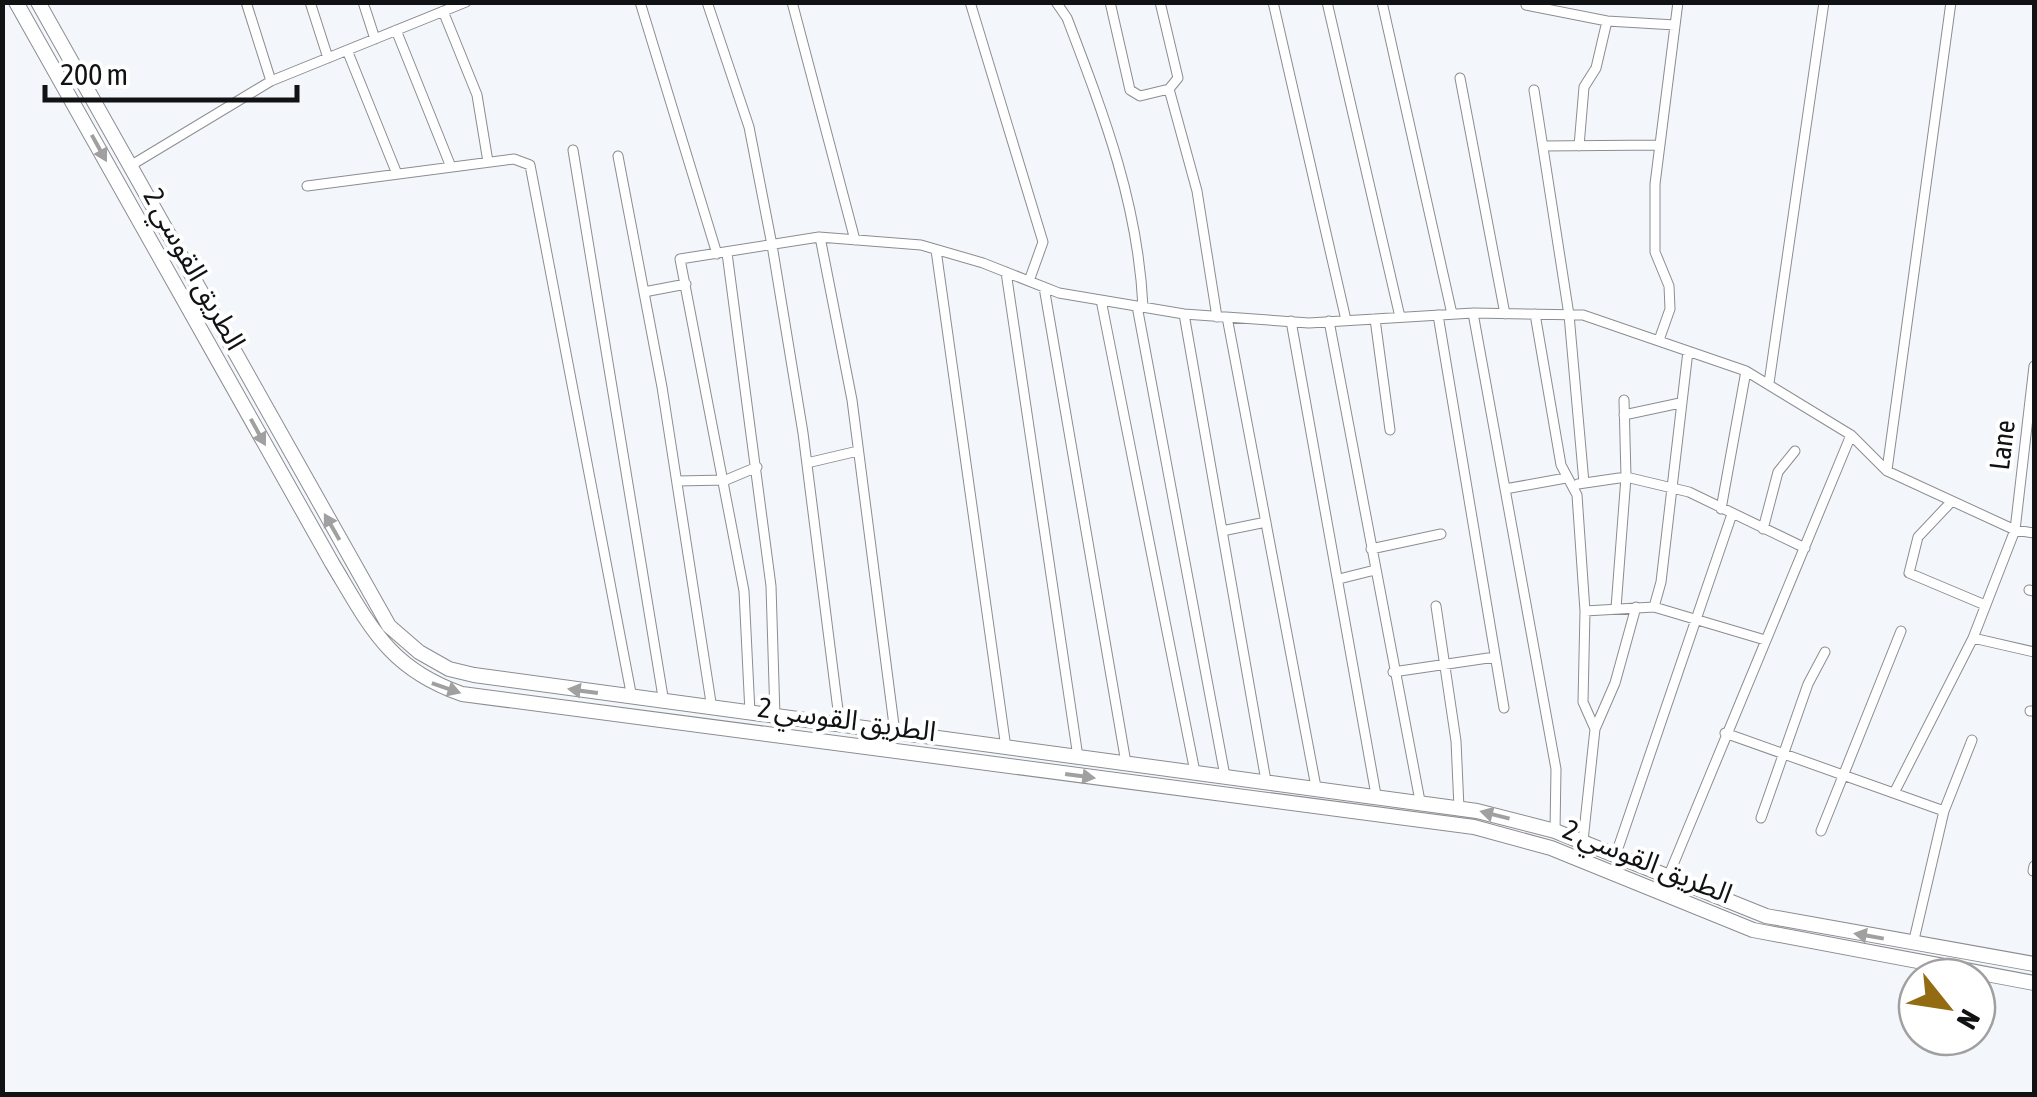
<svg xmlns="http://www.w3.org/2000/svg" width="2037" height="1097" viewBox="0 0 2037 1097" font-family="'Asap Condensed','Noto Sans Arabic',sans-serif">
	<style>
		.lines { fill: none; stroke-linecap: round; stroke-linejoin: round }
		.minor-casing { stroke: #8b8d91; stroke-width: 11 }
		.highway-casing { stroke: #8b8d91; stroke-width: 16 }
		.minor { stroke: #fff; stroke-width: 9 }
		.highway { stroke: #fff; stroke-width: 14 }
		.oneway { fill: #a0a0a1 }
		.labels { text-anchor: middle; stroke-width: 8; stroke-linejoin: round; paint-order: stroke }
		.street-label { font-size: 28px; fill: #111213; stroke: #fff }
	</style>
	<rect width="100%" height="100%" fill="#f3f6fa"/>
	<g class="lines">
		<defs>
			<path id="minor" d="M 246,2 L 271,81
				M 310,2 L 328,58
				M 363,2 L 375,39
				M 640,2 L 717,254
				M 707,2 L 749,127 L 772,245 L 803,433 L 840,726
				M 792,2 L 855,240
				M 970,2 L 1043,242 L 1029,281
				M 1056,2 L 1067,18 C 1104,115 1138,203 1143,307
				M 1110,2 L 1130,90 L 1140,96 L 1169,89 L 1178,78 L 1160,2
				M 1273,2 L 1346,320
				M 1327,2 L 1400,317
				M 1382,2 L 1452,314
				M 1526,5 L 1607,21 L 1675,25
				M 443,11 L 477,95 L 488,162
				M 396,30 L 451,167
				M 347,50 L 397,174
				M 1460,78 L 1505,314
				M 1169,89 L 1197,191 L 1217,317
				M 1534,90 L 1569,315 L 1584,483
				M 1543,146 L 1660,145
				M 1579,146 L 1584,87 L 1596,68 L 1607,21
				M 573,150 L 664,703
				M 618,156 L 662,387 L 712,709
				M 130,166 L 271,81 L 466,2
				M 307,186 L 514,159 L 530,165 L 632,698
				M 820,237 L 852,400 L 895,733
				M 936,250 L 1006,748
				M 727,253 L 771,586 L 775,717
				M 1006,272 L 1078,757
				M 1044,287 L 1126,763
				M 644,292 L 686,284
				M 1101,300 L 1195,772
				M 1137,306 L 1225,776
				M 1473,313 L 1556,769 L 1555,831
				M 1184,314 L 1266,781
				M 1535,314 L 1561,465 L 1577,495 L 1585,611 L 1583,702 L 1595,729
				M 1438,315 L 1504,708
				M 1227,317 L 1316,787
				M 1375,319 L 1390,430
				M 1291,321 L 1376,795
				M 1329,321 L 1420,801
				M 1659,340 L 1670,309 L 1669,286 L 1655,252 L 1655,184 L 1678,2
				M 1769,383 L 1824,2
				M 1624,415 L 1680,403
				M 807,463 L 858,451
				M 1887,470 L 1951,2
				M 677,481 L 726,480 L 757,467
				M 1578,484 L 1626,477 L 1689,492 L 1805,548
				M 1505,489 L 1566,478
				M 1952,501 L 1918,537 L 1909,573 L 1985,605
				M 1721,509 L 1746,371
				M 1763,529 L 1778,472 L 1795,451
				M 1222,531 L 1266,522
				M 1371,549 L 1441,534
				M 1339,579 L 1375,570
				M 2029,590 L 2034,591
				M 1436,606 L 1456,741 L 1459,808
				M 1654,607 L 1661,582 L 1688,351
				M 1616,608 L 1626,477 L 1624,400
				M 1585,611 L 1654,607 L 1765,640
				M 1973,638 L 2034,652
				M 1393,672 L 1495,657
				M 2030,711 L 2034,711
				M 750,713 L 744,591 L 680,259 L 819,237 L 921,245 L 983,263 L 1059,293 L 1184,314 L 1309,323 L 1473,313 L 1583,315 L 1746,371 L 1851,435 L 1887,471 L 2015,530 L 2034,533
				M 1725,733 L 1944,811
				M 1894,793 L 1973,638 L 2015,530 L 2034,366
				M 1761,818 L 1808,684 L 1825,652
				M 1821,831 L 1901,631
				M 1583,841 L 1595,729 L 1615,683 L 1636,607
				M 1616,854 L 1732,514
				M 2033,871 L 2034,866
				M 1668,877 L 1851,435
				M 1913,944 L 1944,811 L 1972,740"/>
			<path id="highway" d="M 16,2 L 332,563 C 370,626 388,668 462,694 L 1474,827 L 1551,848 L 1753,930 L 2034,983
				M 38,2 L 389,626 L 419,652 L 449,669 L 474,675 L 1477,811 L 1555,831 L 1766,916 L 2034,964"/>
		</defs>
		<use href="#minor" class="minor-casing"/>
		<use href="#highway" class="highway-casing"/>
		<use href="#minor" class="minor"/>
		<use href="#highway" class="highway"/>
	</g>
	<defs><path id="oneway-solid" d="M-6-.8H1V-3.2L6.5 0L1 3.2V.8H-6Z" transform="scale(2.5)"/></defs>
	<g class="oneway">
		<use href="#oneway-solid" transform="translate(99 148) rotate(61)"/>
		<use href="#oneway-solid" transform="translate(258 432) rotate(61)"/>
		<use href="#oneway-solid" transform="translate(332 527) rotate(-120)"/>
		<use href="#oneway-solid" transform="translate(446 688) rotate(19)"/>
		<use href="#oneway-solid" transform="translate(583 691) rotate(-172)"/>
		<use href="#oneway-solid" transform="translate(1080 776) rotate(8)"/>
		<use href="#oneway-solid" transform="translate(1495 815) rotate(-166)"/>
		<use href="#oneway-solid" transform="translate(1869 936) rotate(-170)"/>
	</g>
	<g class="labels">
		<g class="street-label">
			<text transform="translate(195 269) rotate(61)" y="10">الطريق القوسي 2</text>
			<text transform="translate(2002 445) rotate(-83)" y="10">Lane</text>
			<text transform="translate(847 719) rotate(8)" y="10">الطريق القوسي 2</text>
			<text transform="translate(1648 861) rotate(22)" y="10">الطريق القوسي 2</text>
		</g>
	</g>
	<rect width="2037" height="1097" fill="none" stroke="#111213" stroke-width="10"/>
	<g transform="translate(1947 1007) rotate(120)"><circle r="48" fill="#ffffff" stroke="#a0a0a1" stroke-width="2.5"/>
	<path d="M0-8L18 38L0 25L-18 38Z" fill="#926b13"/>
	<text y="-15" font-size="28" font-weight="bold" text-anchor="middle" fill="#111213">N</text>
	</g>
	<path d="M45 85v15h252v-15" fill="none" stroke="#111213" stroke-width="5"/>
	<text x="60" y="85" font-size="30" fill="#111213" stroke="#ffffff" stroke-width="8" paint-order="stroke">200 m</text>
</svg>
